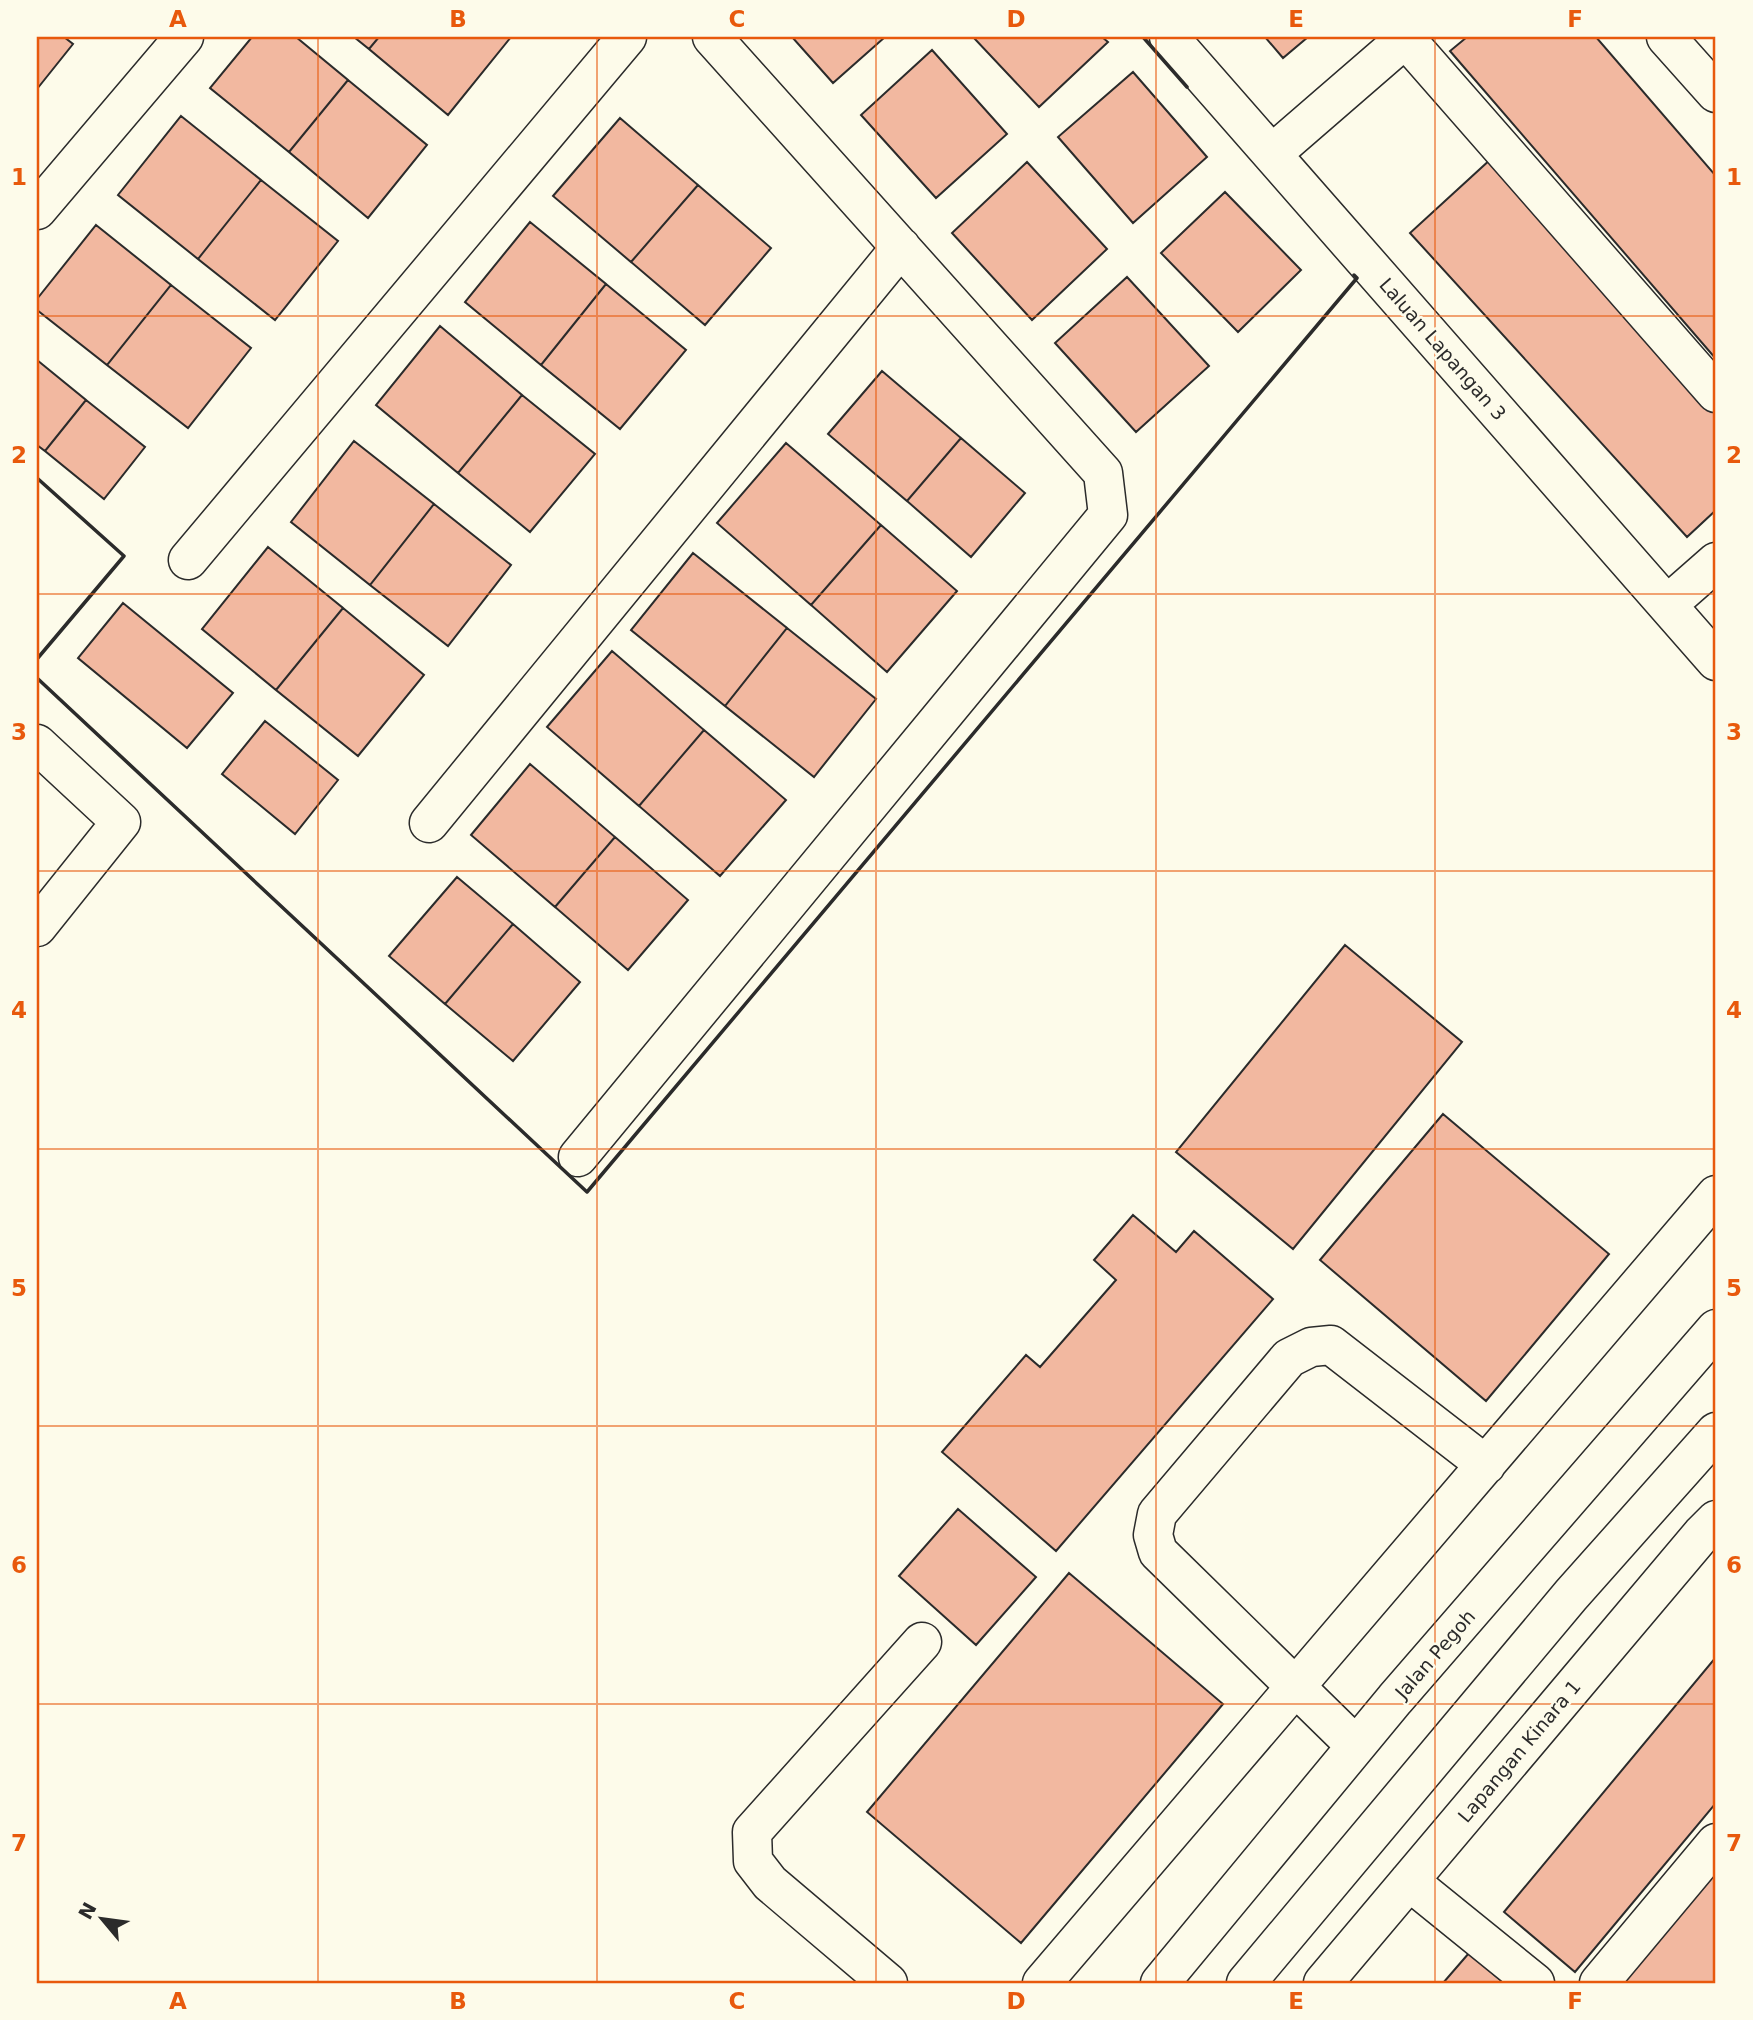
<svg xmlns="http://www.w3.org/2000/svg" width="1753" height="2020" viewBox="0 0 1753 2020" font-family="'DejaVu Sans',sans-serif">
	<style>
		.building { fill: #f2b8a0; stroke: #2b2b2b; stroke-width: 2 }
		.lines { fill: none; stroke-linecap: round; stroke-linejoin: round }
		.minor-casing { stroke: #2b2b2b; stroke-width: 41 }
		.minor { stroke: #fdfbea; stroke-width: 38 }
		.wall { stroke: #2b2b2b; stroke-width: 3.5 }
		.grid { fill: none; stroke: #e8590c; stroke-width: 2; stroke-opacity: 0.55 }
		.labels { text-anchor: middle; stroke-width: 5; stroke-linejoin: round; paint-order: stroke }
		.street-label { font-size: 19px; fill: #2b2b2b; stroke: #fdfbea }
		.neatline { fill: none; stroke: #e8590c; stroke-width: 2.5 }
		.grid-label { font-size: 23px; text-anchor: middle; font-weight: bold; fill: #e8590c }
	</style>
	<rect width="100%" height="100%" fill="#fdfbea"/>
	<path class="building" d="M 37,37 L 64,37 L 73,44 L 37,89 Z
		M 252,37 L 296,37 L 348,80 L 289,152 L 210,88 Z
		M 354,37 L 379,37 L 369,49 Z
		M 379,37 L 511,37 L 448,115 L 369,49 Z
		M 792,37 L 885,37 L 833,83 Z
		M 973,37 L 1102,37 L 1108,42 L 1039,107 Z
		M 1265,37 L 1308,37 L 1283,58 Z
		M 1467,37 L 1596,37 L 1716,176 L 1716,359 L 1450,51 Z
		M 932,50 L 1007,134 L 936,198 L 861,115 Z
		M 1133,72 L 1207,157 L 1133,223 L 1058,137 Z
		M 348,80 L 427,145 L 368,218 L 289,152 Z
		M 181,116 L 261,180 L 198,259 L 118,195 Z
		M 620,118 L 698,185 L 631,262 L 553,196 Z
		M 1492,158 L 1716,403 L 1716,510 L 1687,537 L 1410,233 Z
		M 1027,162 L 1107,249 L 1032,320 L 952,233 Z
		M 261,180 L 338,241 L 275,320 L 198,259 Z
		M 698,185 L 771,248 L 705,325 L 631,262 Z
		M 1225,192 L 1301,270 L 1238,332 L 1161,253 Z
		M 530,222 L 606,284 L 541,365 L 465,302 Z
		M 96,225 L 171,285 L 107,365 L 37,310 L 37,299 Z
		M 1127,277 L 1209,366 L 1136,432 L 1055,343 Z
		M 606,284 L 686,350 L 620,429 L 541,365 Z
		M 171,285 L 251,348 L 188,428 L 107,365 Z
		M 440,326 L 522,395 L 458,473 L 376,405 Z
		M 37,360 L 86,400 L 45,451 L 37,445 Z
		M 882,371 L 961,438 L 907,501 L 828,434 Z
		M 522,395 L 595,454 L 530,532 L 458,473 Z
		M 86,400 L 145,447 L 104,499 L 45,451 Z
		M 961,438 L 1025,493 L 971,557 L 907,501 Z
		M 354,441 L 434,504 L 370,585 L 291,522 Z
		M 786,443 L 881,525 L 811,605 L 717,523 Z
		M 434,504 L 511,565 L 448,646 L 370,585 Z
		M 881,525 L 957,591 L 887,672 L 811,605 Z
		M 268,547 L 343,608 L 276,690 L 202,629 Z
		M 693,553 L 787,628 L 725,706 L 631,630 Z
		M 123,603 L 233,693 L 187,748 L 78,658 Z
		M 343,608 L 424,675 L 358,756 L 276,690 Z
		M 787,628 L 876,699 L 814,777 L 725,706 Z
		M 612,651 L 704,730 L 639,806 L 547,727 Z
		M 265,721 L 338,780 L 295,834 L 222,774 Z
		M 704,730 L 786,800 L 720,876 L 639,806 Z
		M 530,764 L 615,837 L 555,907 L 471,835 Z
		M 615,837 L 688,900 L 628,970 L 555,907 Z
		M 457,877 L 513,924 L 445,1004 L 389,956 Z
		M 513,924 L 580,982 L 513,1061 L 445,1004 Z
		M 1345,945 L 1462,1042 L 1293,1249 L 1176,1152 Z
		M 1443,1114 L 1609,1254 L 1486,1401 L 1320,1260 Z
		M 1133,1215 L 1176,1252 L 1194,1231 L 1273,1299 L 1056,1551 L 942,1452 L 1026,1355 L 1040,1367 L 1116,1280 L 1094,1260 Z
		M 958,1509 L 1036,1577 L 976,1645 L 899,1576 Z
		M 1069,1573 L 1223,1704 L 1021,1943 L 867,1812 Z
		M 1716,1657 L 1716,1803 L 1575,1972 L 1504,1912 Z
		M 1716,1861 L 1716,1983 L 1615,1983 Z
		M 1469,1953 L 1504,1983 L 1443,1983 Z"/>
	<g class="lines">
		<defs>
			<path id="minor" d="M 1169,37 L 1716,661
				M 1666,37 L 1716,93
				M 1405,38 L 1716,393
				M 1272,154 L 1407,37
				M 37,210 L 184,37
				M 188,560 L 627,37
				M 1667,605 L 1716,562
				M 37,744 L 121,822 L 37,927
				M 429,823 L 901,247
				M 578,1157 L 1108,515 L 1103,473 L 712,37
				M 1356,1746 L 1158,1552 L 1153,1535 L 1157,1514 L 1289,1358 L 1311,1347 L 1331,1345 L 1486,1465
				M 1409,1881 L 1535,1983
				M 888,1983 L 770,1883 L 753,1861 L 752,1832 L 922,1642
				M 1042,1983 L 1716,1195
				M 1160,1983 L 1395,1699 L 1716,1329
				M 1246,1983 L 1571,1595 L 1716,1432
				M 1323,1983 L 1702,1534 L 1716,1520
				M 1599,1983 L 1716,1843"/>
		</defs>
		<use href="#minor" class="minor-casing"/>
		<use href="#minor" class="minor"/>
		<path class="wall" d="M 1143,37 L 1187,87
			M 37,478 L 124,556 L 37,659
			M 37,678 L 587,1192 L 1357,278 L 1354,275"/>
	</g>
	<path class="grid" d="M 318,37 L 318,1983M 597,37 L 597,1983M 876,37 L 876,1983M 1156,37 L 1156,1983M 1435,37 L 1435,1983M 37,316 L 1716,316M 37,594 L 1716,594M 37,871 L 1716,871M 37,1149 L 1716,1149M 37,1426 L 1716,1426M 37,1704 L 1716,1704"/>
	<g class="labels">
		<g class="street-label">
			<text transform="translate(1443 349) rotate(49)" y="7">Laluan Lapangan 3</text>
			<text transform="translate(1435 1654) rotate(-49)" y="7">Jalan Pegoh</text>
			<text transform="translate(1519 1751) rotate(-50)" y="7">Lapangan Kinara 1</text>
		</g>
	</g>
	<rect width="1753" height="2020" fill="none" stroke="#fdfbea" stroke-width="77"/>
	<g transform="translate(102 1919) rotate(299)" stroke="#fdfbea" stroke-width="5" paint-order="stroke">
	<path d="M0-5L12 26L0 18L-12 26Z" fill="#2b2b2b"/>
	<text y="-10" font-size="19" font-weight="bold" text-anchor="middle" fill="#2b2b2b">N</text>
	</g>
	<rect x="38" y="38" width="1676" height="1944" class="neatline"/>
	<g class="grid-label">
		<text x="178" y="27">A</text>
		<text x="458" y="27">B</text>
		<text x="737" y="27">C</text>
		<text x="1016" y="27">D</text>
		<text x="1296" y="27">E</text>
		<text x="1575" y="27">F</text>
		<text x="19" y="185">1</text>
		<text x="1734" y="185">1</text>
		<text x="19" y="463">2</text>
		<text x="1734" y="463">2</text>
		<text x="19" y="740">3</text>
		<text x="1734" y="740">3</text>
		<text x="19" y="1018">4</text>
		<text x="1734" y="1018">4</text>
		<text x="19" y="1296">5</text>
		<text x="1734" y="1296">5</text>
		<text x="19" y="1573">6</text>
		<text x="1734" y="1573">6</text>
		<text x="19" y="1851">7</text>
		<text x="1734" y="1851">7</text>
		<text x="178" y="2009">A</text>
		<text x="458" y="2009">B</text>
		<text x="737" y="2009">C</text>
		<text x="1016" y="2009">D</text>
		<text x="1296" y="2009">E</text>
		<text x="1575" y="2009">F</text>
	</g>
</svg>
